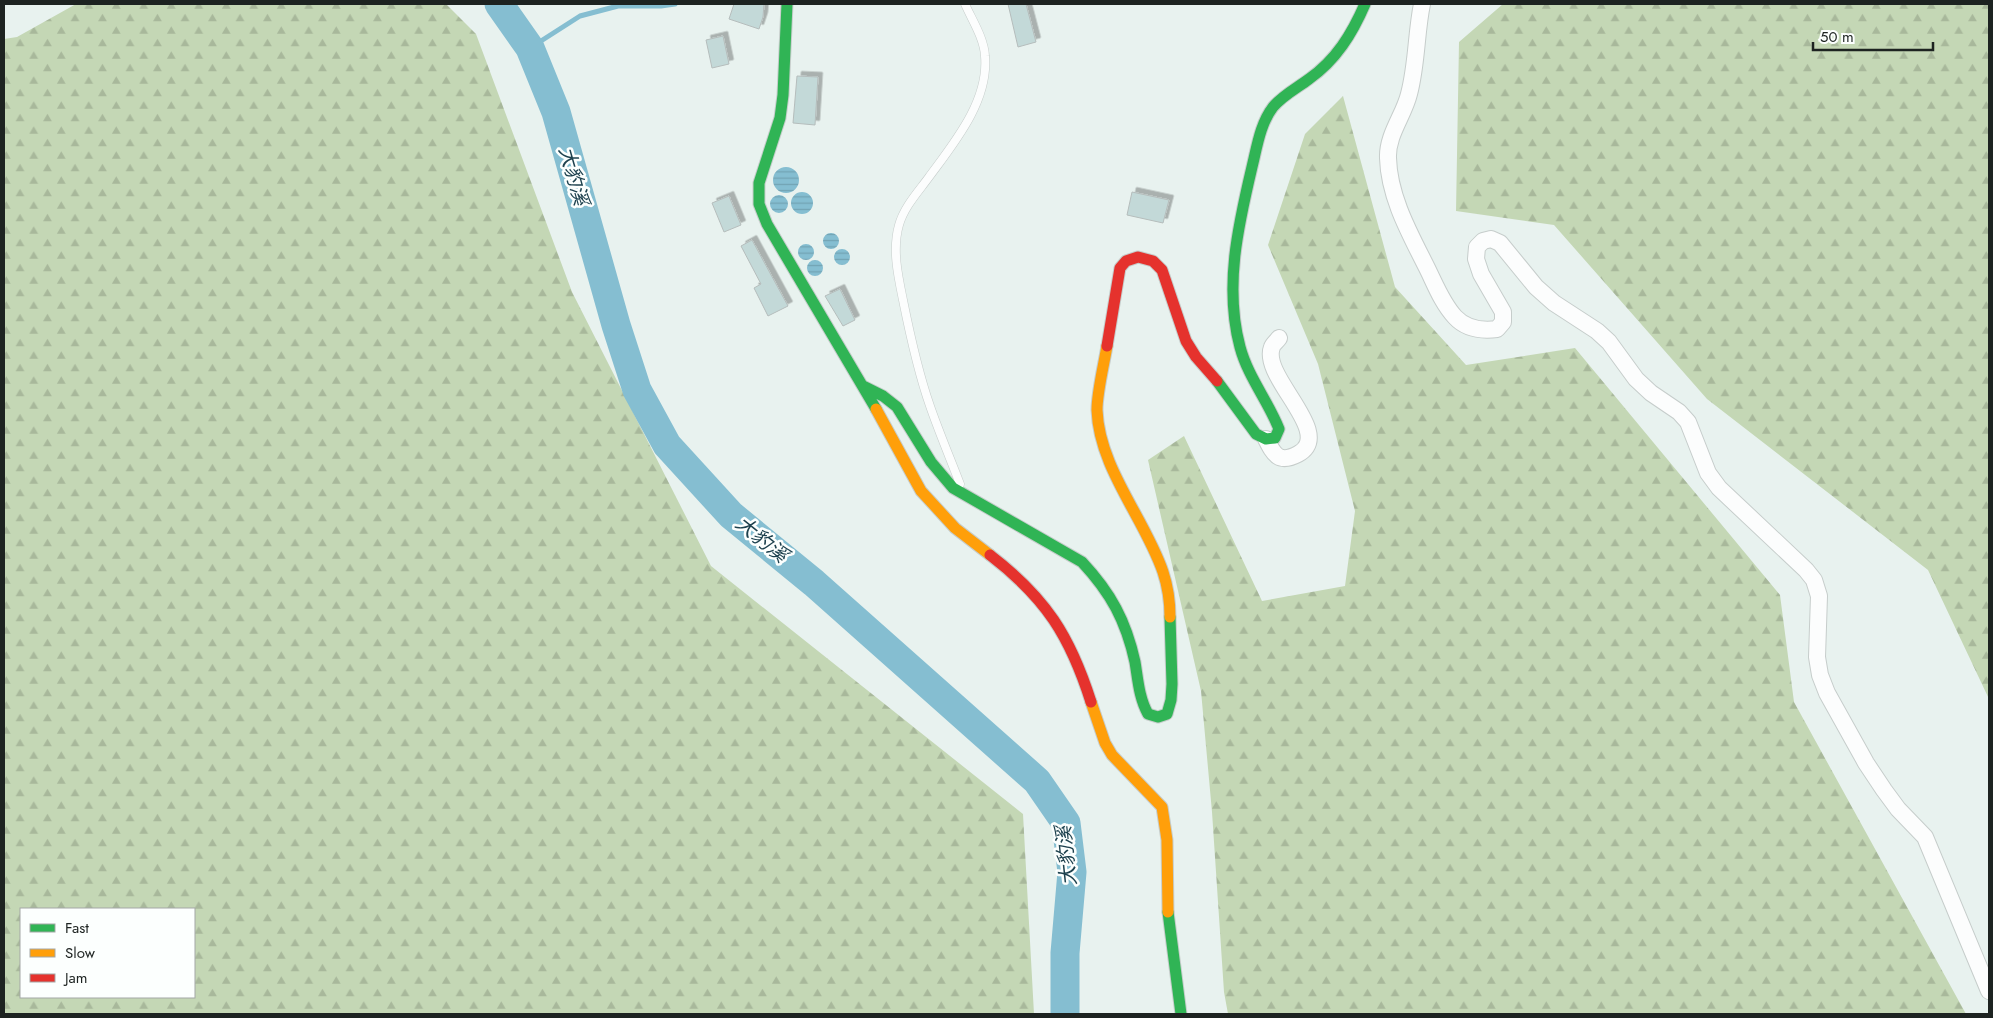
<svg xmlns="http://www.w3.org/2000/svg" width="1993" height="1018" viewBox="0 0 1993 1018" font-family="Jost,'Noto Sans TC',sans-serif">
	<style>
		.forest { fill: url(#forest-firs); fill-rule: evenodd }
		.water { fill: url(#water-rules) }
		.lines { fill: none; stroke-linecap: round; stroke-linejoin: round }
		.stream { stroke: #85bed1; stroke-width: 5 }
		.river { stroke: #85bed1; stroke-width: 29 }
		.building { fill: #c3d9d8; stroke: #b5bdbc; filter: url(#shadow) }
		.lane-casing { stroke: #c6cdcb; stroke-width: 9 }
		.street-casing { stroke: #c6cdcb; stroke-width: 18 }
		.fast-casing { stroke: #c6cdcb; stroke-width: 13 }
		.slow-casing { stroke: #c6cdcb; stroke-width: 13 }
		.jam-casing { stroke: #c6cdcb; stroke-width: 13 }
		.lane { stroke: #fcfdfd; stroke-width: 8 }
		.street { stroke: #fcfdfd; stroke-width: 16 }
		.fast { stroke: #30b455; stroke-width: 11 }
		.slow { stroke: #ff9f0a; stroke-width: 11 }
		.jam { stroke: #e5322d; stroke-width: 11 }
		.labels { text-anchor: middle; stroke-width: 5; stroke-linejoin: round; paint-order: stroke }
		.water-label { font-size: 20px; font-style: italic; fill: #1d414e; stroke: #fcfffe }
	</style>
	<defs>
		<pattern id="forest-firs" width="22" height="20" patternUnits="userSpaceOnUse" patternTransform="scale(1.25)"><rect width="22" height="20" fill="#c4d7b5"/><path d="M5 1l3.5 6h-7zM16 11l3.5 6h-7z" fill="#a8b89b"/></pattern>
		<pattern id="water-rules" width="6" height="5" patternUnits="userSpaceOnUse" patternTransform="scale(1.25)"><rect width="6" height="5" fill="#85bed1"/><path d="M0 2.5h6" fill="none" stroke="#72a3b3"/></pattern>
		<filter id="shadow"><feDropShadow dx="4.5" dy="-4.5" stdDeviation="0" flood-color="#0004"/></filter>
	</defs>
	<rect width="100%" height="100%" fill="#e8f2ef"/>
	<path class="forest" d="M 76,4 L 446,4 L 476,34 L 572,292 L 711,566 L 1023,814 L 1034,1014 L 4,1014 L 4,39 L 17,37 ZM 21,909 L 194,909 L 194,997 L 21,997 Z
		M 1503,4 L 1989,4 L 1989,699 L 1928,570 L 1707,399 L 1554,225 L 1456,211 L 1459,42 Z
		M 1343,96 L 1395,287 L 1466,365 L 1575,348 L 1780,595 L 1794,702 L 1966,1014 L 1228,1014 L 1224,992 L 1212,812 L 1201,691 L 1148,460 L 1184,436 L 1262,601 L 1345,586 L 1355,511 L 1318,364 L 1268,245 L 1305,134 Z"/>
	<path class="water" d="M773 180a13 13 0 1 1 26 0a13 13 0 1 1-26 0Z
		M791 203a11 11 0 1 1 22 0a11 11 0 1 1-22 0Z
		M770 204a9 9 0 1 1 18 0a9 9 0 1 1-18 0Z
		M823 241a8 8 0 1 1 16 0a8 8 0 1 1-16 0Z
		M798 252a8 8 0 1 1 16 0a8 8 0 1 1-16 0Z
		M834 257a8 8 0 1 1 16 0a8 8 0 1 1-16 0Z
		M807 268a8 8 0 1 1 16 0a8 8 0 1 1-16 0Z"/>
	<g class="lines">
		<path class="stream" d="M 530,48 L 580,16 L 618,6 L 661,6 L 675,4"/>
		<path class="river" d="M 499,4 L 530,48 L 556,112 L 616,325 L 637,390 L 667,445 L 731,515 L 814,583 L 1037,781 L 1066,823 L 1072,872 L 1065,953 L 1065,1014"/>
	</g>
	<path class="building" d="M 734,4 L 764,4 L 763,17 L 759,29 L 729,19 Z
		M 1008,4 L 1026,4 L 1036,42 L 1018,47 Z
		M 723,36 L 729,64 L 712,68 L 706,40 Z
		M 797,76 L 818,77 L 815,125 L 793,123 Z
		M 1132,192 L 1169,200 L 1163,223 L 1127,215 Z
		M 729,196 L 741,225 L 724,232 L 712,203 Z
		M 752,240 L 788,306 L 768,316 L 754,288 L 761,284 L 741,246 Z
		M 840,289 L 855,320 L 843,326 L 825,296 Z"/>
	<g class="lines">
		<defs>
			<path id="lane" d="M 960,484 C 950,458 939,432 930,406 C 918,372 910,335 903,300 C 898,276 892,249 899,225 C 904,207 918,192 929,177 C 954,143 989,101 985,56 C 984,38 972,20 965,4"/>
			<path id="street" d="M 1422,4 C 1416,33 1417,64 1409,94 C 1404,115 1387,135 1388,158 C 1389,197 1410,234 1427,268 C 1435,284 1442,303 1455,317 C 1466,329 1481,331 1497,329 L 1503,322 L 1503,312 L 1481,274 L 1476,259 L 1477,247 L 1483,241 L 1491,239 L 1500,243 L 1536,287 L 1554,303 L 1597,331 L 1609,342 L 1636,379 L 1651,393 L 1679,412 L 1688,422 L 1708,473 L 1719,488 L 1806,570 L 1814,580 L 1819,596 L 1817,657 L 1820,675 L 1827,693 L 1866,763 L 1884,790 L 1898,809 L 1925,837 L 1989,991
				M 1266,439 C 1274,455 1279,464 1298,454 C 1336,433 1260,377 1272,347 C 1273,344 1277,341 1279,338"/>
			<path id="fast" d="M 787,4 L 783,95 L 780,118 L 759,183 L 759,204 L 767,224 L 876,409
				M 1217,381 L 1256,434 L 1266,439 L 1275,438 L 1279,429 C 1268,401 1248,377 1240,347 C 1224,287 1238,226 1252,167 C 1257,147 1260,124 1273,107 C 1283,95 1297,88 1309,79 C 1336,60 1352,34 1365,4
				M 863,386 L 883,396 L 897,407 L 931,462 L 953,488 L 1082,562 C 1111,593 1126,621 1135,662 C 1138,680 1139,698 1148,714 L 1158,717 L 1167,714 L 1171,700 L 1172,684 L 1170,617
				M 1168,912 L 1181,1014"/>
			<path id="slow" d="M 1107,346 C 1104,364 1097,392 1097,410 C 1099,468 1145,519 1163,572 C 1168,587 1170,602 1170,617
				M 876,409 L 921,491 L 955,528 L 990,555
				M 1091,702 L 1105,743 L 1112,755 L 1162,807 L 1167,840 L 1168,912"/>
			<path id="jam" d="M 1107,346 L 1120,268 L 1126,261 L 1138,257 L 1153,261 L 1162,270 L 1186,341 L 1196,357 L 1217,381
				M 990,555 C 1046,598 1070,636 1091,702"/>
		</defs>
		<use href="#lane" class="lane-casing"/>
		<use href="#street" class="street-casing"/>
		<use href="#fast" class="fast-casing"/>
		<use href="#slow" class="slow-casing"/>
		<use href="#jam" class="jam-casing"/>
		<use href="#lane" class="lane"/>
		<use href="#street" class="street"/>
		<use href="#fast" class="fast"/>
		<use href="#slow" class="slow"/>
		<use href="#jam" class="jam"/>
	</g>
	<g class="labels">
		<g class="water-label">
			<text transform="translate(574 176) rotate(74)" y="7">大豹溪</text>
			<text transform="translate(762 539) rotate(39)" y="7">大豹溪</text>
			<text transform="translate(1066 856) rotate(-96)" y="7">大豹溪</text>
		</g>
	</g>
	<rect width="1993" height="1018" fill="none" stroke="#1d2321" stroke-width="10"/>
	<rect x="20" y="908" width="175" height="90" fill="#fcfffe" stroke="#a3a7a6"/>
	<rect x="30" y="924" width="25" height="8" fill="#30b455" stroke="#a3a7a6"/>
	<text x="65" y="933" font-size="15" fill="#1d2321">Fast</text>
	<rect x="30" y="949" width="25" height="8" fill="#ff9f0a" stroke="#a3a7a6"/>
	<text x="65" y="958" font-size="15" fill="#1d2321">Slow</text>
	<rect x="30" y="974" width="25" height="8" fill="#e5322d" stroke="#a3a7a6"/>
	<text x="65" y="983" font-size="15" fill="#1d2321">Jam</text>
	<path d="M1813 42v8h120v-8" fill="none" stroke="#1d2321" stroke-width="2.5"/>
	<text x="1820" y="42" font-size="15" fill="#1d2321" stroke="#fcfffe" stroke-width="4" paint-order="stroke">50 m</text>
</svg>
